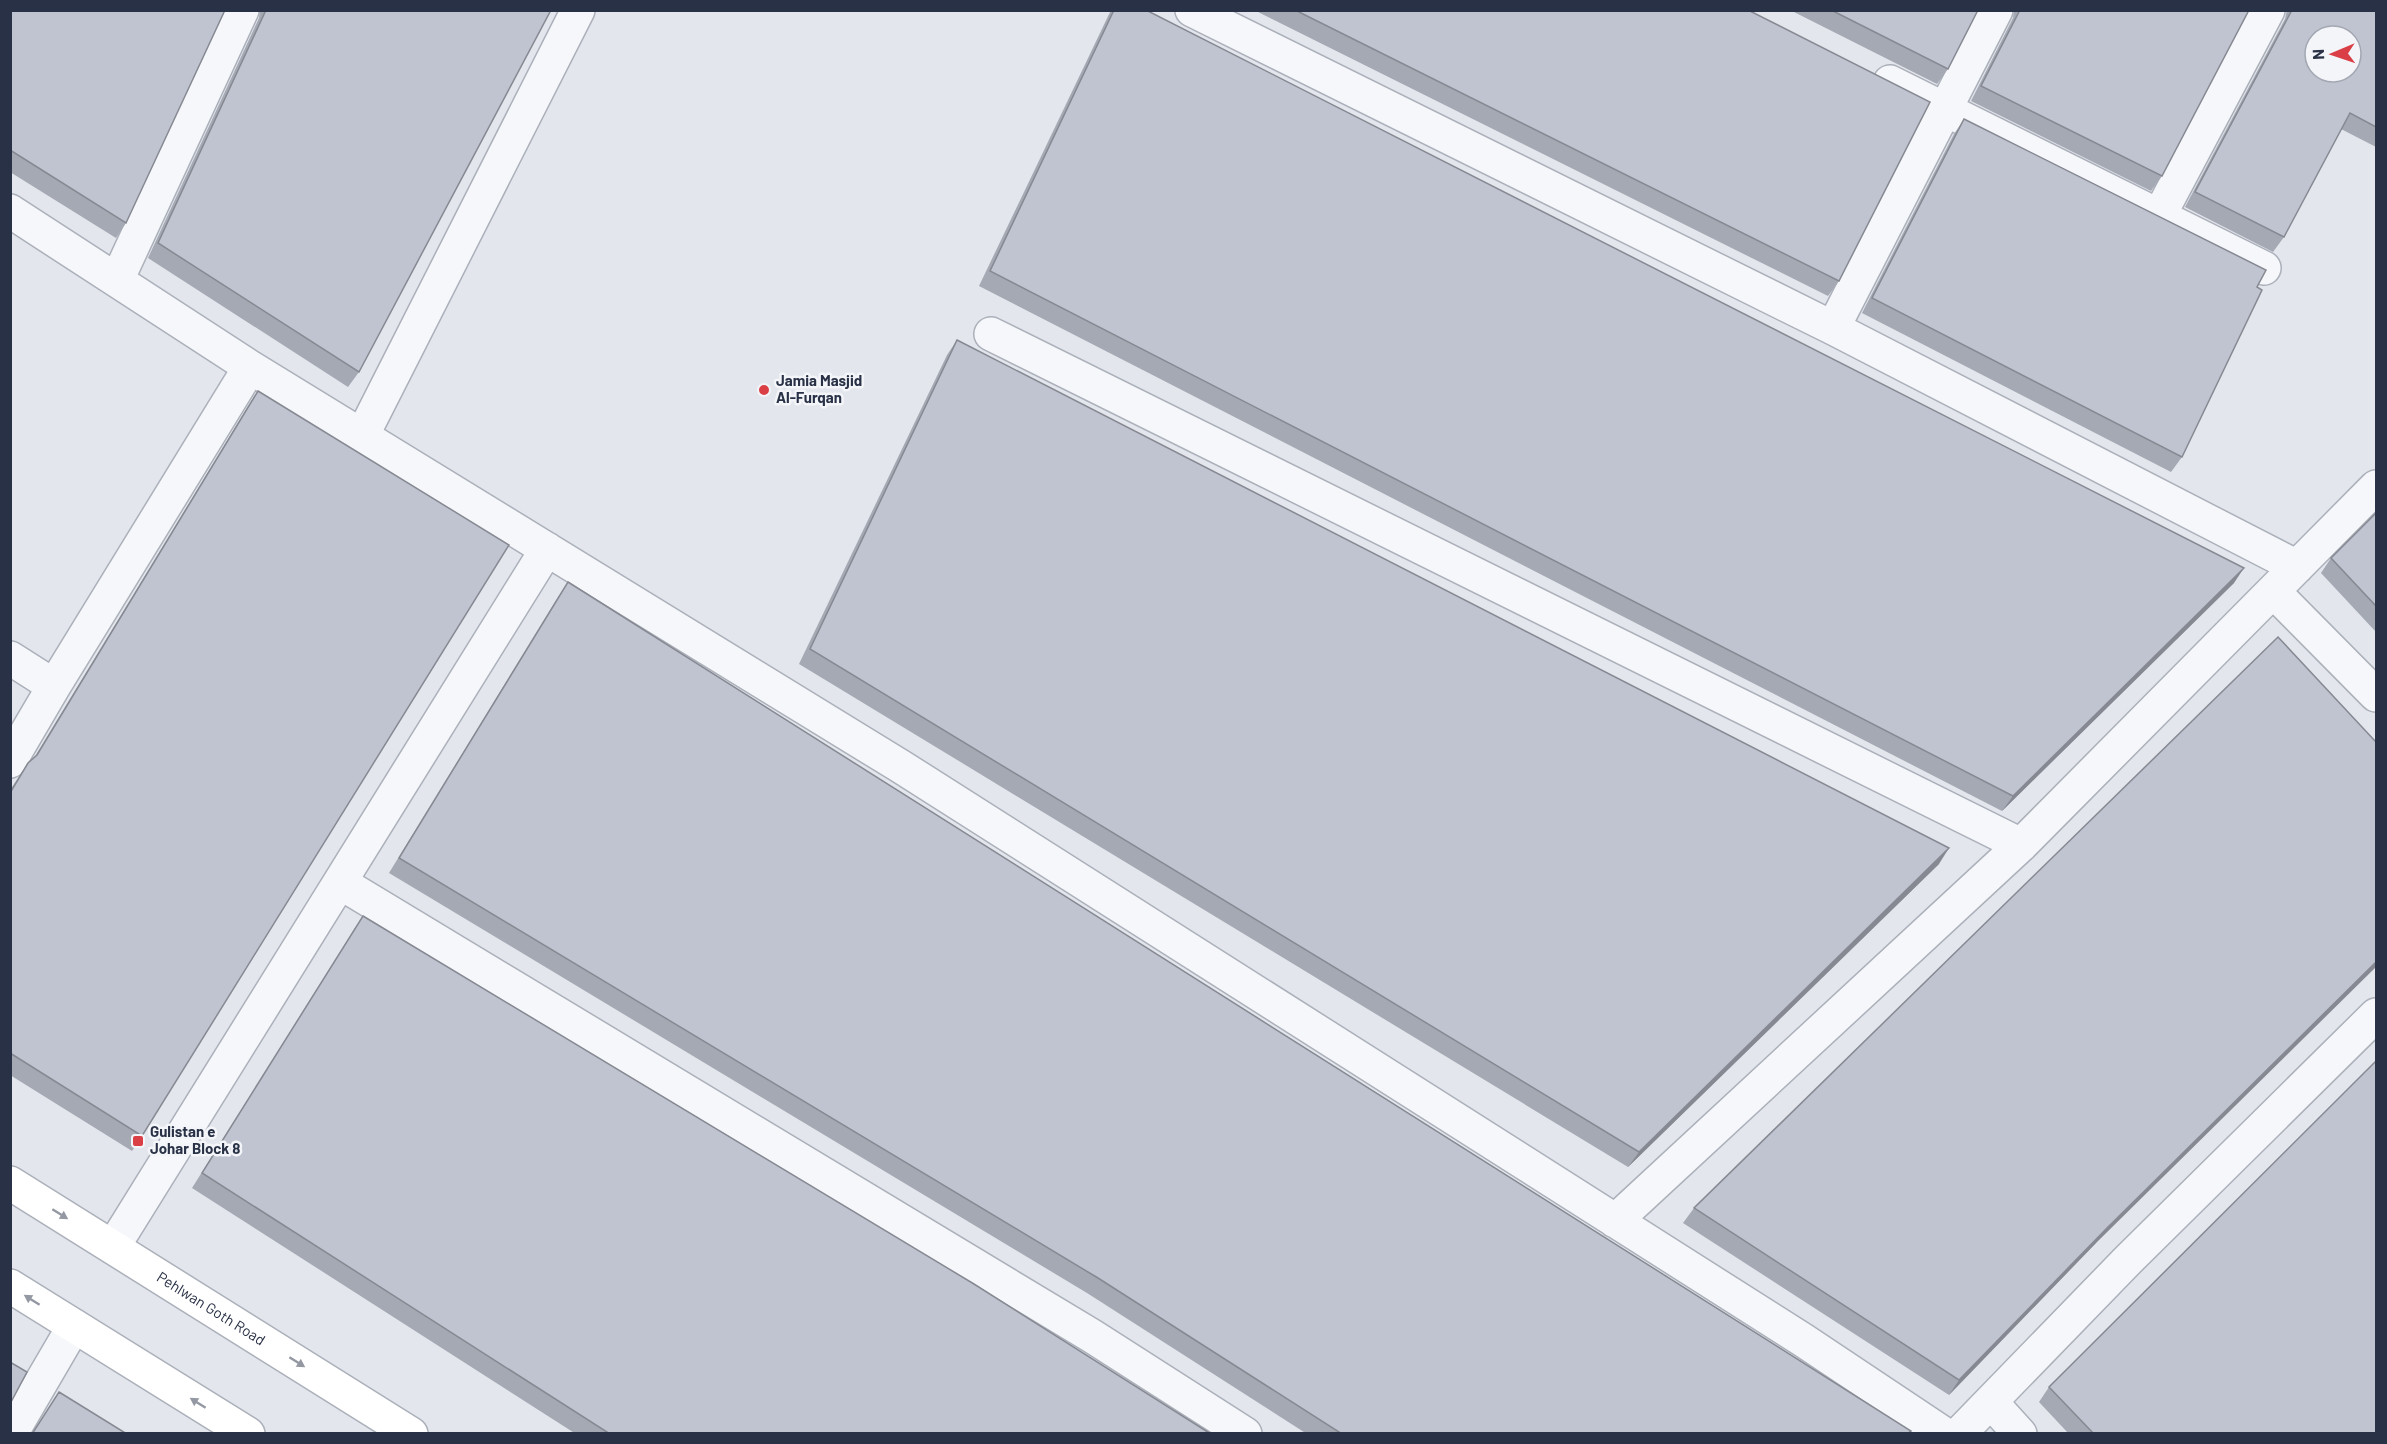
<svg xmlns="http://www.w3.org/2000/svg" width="2387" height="1444" viewBox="0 0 2387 1444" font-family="Barlow,sans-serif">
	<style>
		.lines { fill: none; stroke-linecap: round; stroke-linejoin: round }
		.street-casing { stroke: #abb0ba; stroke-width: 36 }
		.secondary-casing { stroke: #abb0ba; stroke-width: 36 }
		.street { stroke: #f6f7fa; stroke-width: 33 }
		.secondary { stroke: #fff; stroke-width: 33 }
		.wall { fill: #a4a9b3 }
		.shaded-wall { fill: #868992 }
		.building { fill: #bfc4d0; stroke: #868992; stroke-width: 1.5; fill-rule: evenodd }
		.oneway { fill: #9498a2 }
		.poi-dot { fill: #da3f46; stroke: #f3f5f9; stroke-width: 2 }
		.labels { text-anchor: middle; stroke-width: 5; stroke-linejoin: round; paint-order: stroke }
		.poi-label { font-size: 15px; font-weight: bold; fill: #293146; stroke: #f3f5f9; text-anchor: start }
		.street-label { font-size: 15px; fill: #293146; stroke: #f3f5f9 }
	</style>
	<rect width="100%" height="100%" fill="#e3e6ec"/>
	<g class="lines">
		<defs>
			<path id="street" d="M 1192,10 L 1833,328 L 2297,567
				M 1890,82 L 2264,268
				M 10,211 L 250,367 L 900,766 L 1803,1340 L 1944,1434
				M 2159,216 L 2268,10
				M 117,280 L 242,10
				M 1833,328 L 1996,10
				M 991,334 L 2021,845
				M 362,436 L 578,10
				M 2273,591 L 2376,695
				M 10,658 L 54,686
				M 10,761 L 54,686 L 250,367
				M 341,883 L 1092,1336 L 1245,1434
				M 1615,1221 L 2021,845 L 2376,487
				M 113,1247 L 547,549
				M 1991,1402 L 2020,1434
				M 11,1434 L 74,1326
				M 1959,1434 L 2128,1260 L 2376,1015"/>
			<g id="secondary">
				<path id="s1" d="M 10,1183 L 411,1434"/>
				<path d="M 10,1286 L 248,1434"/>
			</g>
		</defs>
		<use href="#street" class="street-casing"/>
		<use href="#secondary" class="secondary-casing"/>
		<use href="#street" class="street"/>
		<use href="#secondary" class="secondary"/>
	</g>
	<path class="wall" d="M 10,10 L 126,223 L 116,238 L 10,172 Z
		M 260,10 L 551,10 L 359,372 L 348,387 L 148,258 L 259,18 Z
		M 1111,10 L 1146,10 L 2234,583 L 2002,811 L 979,286 Z
		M 1254,10 L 1748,10 L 1839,281 L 1828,296 Z
		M 1790,10 L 1978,10 L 1948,69 L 1937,84 Z
		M 2014,10 L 2249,10 L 2162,176 L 2151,191 L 1971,101 L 2013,18 Z
		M 2287,10 L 2376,10 L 2376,147 L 2341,129 L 2284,237 L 2273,252 L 2185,207 L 2285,19 Z
		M 1964,119 L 2257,287 L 2182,457 L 2171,472 L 1862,313 L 1954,134 Z
		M 957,340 L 1939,864 L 1628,1167 L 799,664 L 947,355 Z
		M 258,391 L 142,1136 L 132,1151 L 10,1075 L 10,790 L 28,763 L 34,758 L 248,406 Z
		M 2376,513 L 2376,632 L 2321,573 L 2331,558 Z
		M 568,582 L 1911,1431 L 1908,1434 L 1307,1434 L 1087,1293 L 389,873 L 558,597 Z
		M 363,916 L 1211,1434 L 576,1434 L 192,1188 L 353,931 Z
		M 1694,1208 L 2096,1243 L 1949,1395 L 1683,1223 Z
		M 2049,1387 L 2376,1434 L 2069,1434 L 2039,1402 Z"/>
	<path class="shaded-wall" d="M 2244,568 L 2234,583 L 2002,811 L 2013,796 Z
		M 1949,848 L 1939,864 L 1628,1167 L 1639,1152 Z
		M 2376,962 L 2376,967 L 2096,1243 L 1949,1395 L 1959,1380 L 2107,1228 Z"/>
	<path class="building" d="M 10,10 L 225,10 L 126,223 L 10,150 Z
		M 266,10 L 551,10 L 359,372 L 158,243 Z
		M 1114,10 L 1146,10 L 2244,568 L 2013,796 L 990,271 Z
		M 1295,10 L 1748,10 L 1930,102 L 1839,281 Z
		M 1831,10 L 1978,10 L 1948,69 Z
		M 2020,10 L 2249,10 L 2162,176 L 1981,86 Z
		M 2292,10 L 2376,10 L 2376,127 L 2350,113 L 2284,237 L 2195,192 ZM 2315,36 L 2351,36 L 2351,72 L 2315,72 Z
		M 1964,119 L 2266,270 L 2257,287 L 2262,290 L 2182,457 L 1872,298 Z
		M 957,340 L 1949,848 L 1639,1152 L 810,649 Z
		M 258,391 L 509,545 L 142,1136 L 10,1053 L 10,793 L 28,763 L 37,755 Z
		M 2376,513 L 2376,606 L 2331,558 Z
		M 568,582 L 1911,1431 L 1907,1434 L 1342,1434 L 1098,1278 L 399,858 Z
		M 2278,637 L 2376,742 L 2376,962 L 2107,1228 L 1959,1380 L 1694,1208 Z
		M 363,916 L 974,1284 L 1211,1434 L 610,1434 L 202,1173 Z
		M 2376,1061 L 2376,1434 L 2094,1434 L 2049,1387 Z
		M 10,1362 L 27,1372 L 10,1404 Z
		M 59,1392 L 127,1434 L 32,1434 Z"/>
	<defs><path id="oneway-solid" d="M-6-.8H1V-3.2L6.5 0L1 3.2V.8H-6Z" transform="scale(1.5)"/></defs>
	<g class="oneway">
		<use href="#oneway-solid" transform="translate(60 1214) rotate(32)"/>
		<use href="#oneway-solid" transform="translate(32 1300) rotate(-148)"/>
		<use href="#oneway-solid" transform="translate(297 1362) rotate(32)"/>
		<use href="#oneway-solid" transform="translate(198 1403) rotate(-148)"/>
	</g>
	<g class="poi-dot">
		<circle cx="764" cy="390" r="6"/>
		<rect x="132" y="1135" width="12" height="12" rx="3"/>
	</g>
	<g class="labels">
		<g class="poi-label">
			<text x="776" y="386">Jamia Masjid<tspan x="776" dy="17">Al-Furqan</tspan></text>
			<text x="150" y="1137">Gulistan e<tspan x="150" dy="17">Johar Block 8</tspan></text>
		</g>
		<g class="street-label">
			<text dy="5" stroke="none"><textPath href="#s1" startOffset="237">Pehlwan Goth Road</textPath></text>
		</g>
	</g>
	<rect width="2387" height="1444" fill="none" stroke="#293146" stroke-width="24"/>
	<g transform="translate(2333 54) rotate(268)"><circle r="28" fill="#f3f5f9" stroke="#a2a7b1" stroke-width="1.5"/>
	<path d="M0-4.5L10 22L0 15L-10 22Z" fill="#da3f46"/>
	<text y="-9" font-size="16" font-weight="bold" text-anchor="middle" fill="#293146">N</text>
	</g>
</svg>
